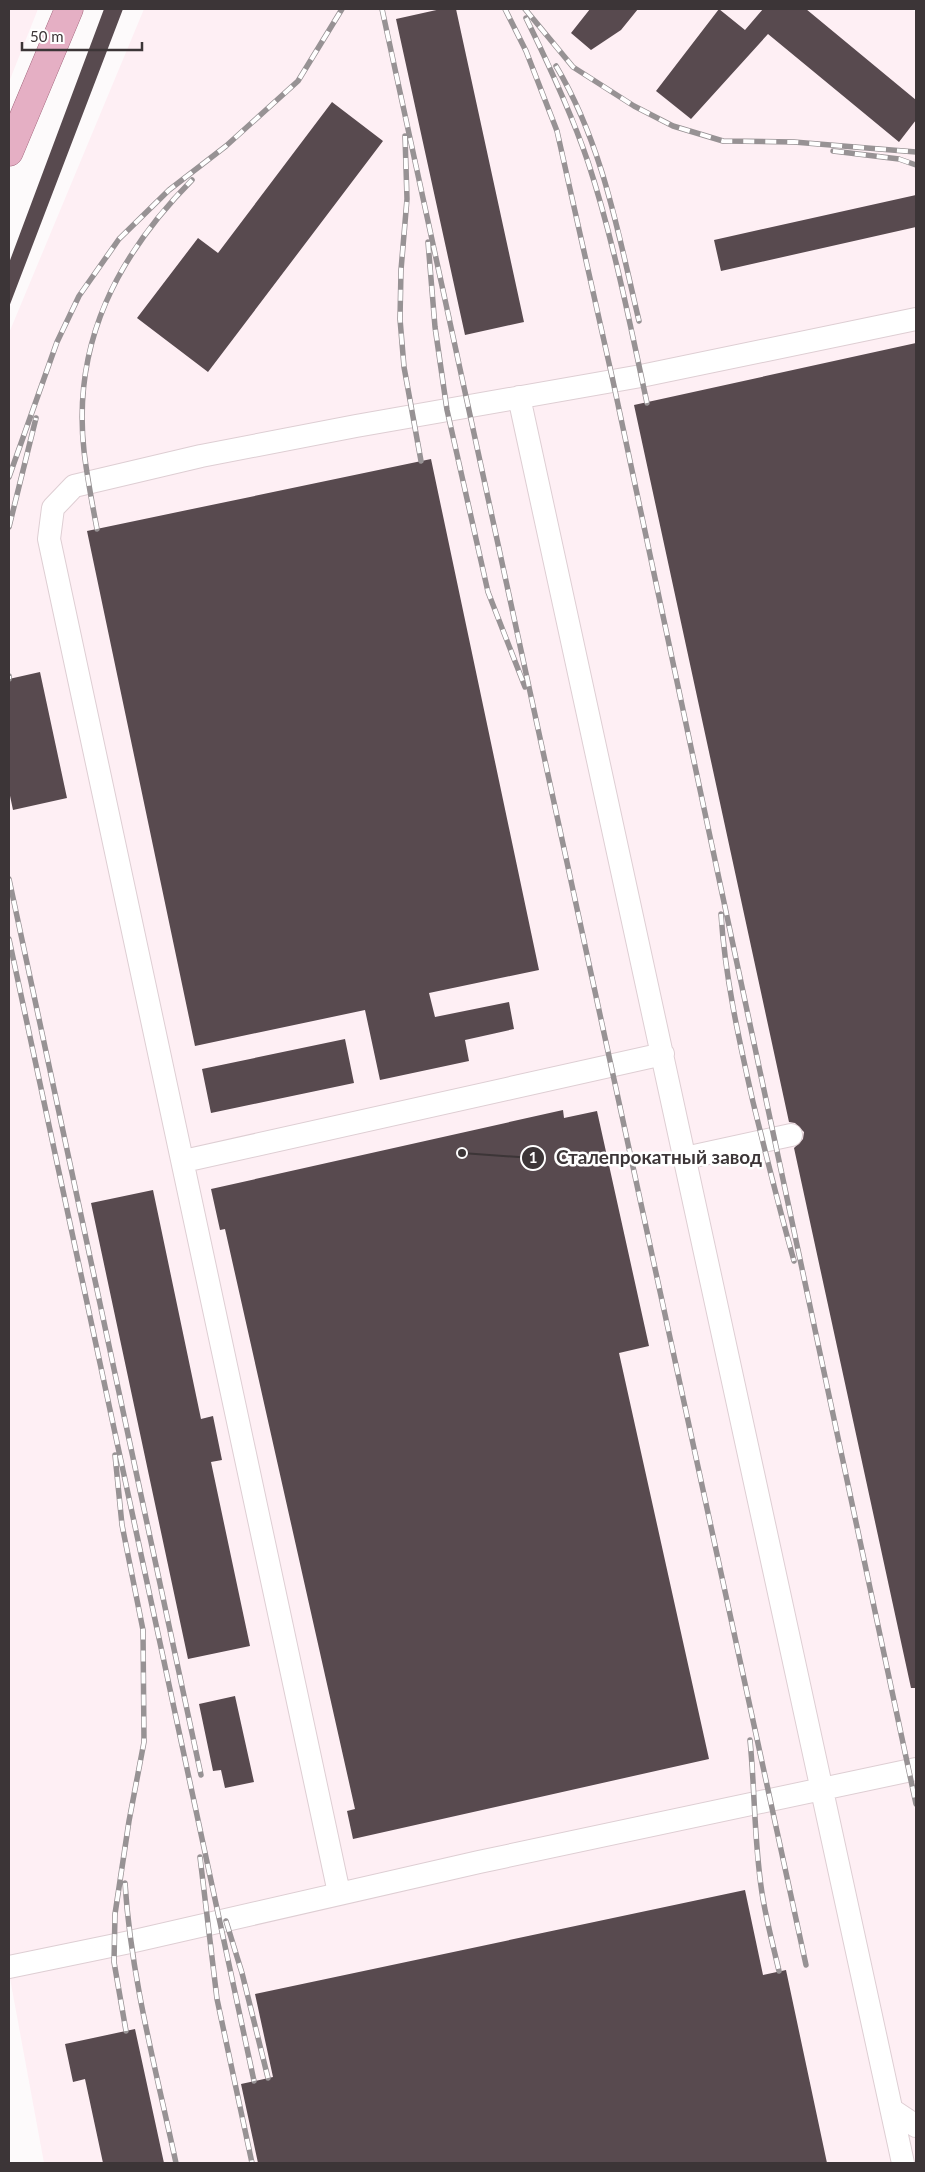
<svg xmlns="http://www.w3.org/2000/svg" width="925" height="2172" viewBox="0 0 925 2172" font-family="Lato,sans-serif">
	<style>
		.built { fill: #feeff4 }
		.building { fill: #584a4f }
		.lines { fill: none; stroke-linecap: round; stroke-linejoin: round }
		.minor-casing { stroke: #deced3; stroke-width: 24 }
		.major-casing { stroke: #9f6279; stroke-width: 29 }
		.minor { stroke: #fff; stroke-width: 22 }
		.major { stroke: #e5afc4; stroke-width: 28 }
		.rail-casing { stroke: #979294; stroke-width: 5.5 }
		.rail { stroke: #fff; stroke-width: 4; stroke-dasharray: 11; stroke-linecap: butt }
		.leader { fill: none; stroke: #3c3537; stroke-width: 2 }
		.callout-dot { fill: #3c3537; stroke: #fff; stroke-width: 2 }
		.mark-label { font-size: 15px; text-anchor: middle; font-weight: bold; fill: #fff }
		.callout-label { font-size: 19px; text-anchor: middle; font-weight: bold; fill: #3c3537; stroke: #fff; stroke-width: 5; stroke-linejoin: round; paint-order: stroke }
	</style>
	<rect width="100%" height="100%" fill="#fdfafb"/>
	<path class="built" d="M 9,9 L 38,9 L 9,82 Z
		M 144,9 L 912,9 L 916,13 L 916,2163 L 44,2163 L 9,1973 L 9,333 Z"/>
	<path class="building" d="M 104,9 L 123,9 L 9,307 L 9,263 Z
		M 441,9 L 456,9 L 524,322 L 465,335 L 396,19 Z
		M 590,9 L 638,9 L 621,30 L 591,50 L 571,33 Z
		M 719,9 L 745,30 L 763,9 L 806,9 L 916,100 L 916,120 L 899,142 L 768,34 L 691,119 L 656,91 Z
		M 332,102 L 383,141 L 208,372 L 137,318 L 198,238 L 218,253 Z
		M 916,195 L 916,227 L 721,271 L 714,240 Z
		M 916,343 L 916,1688 L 911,1688 L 794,1148 L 803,1139 L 804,1132 L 795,1123 L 789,1122 L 634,405 Z
		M 431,459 L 539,970 L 429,993 L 435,1017 L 509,1002 L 514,1029 L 465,1040 L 469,1061 L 380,1080 L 365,1010 L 195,1046 L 87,531 Z
		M 40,672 L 67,798 L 13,810 L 9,791 L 9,679 Z
		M 345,1039 L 354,1083 L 211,1113 L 202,1069 Z
		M 563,1110 L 564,1118 L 597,1111 L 649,1346 L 619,1353 L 709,1759 L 353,1839 L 347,1811 L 355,1809 L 225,1229 L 220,1230 L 211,1189 Z
		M 153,1190 L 201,1419 L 213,1416 L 222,1460 L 211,1462 L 250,1646 L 188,1659 L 91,1203 Z
		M 235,1696 L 254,1782 L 225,1788 L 221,1770 L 213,1771 L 199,1704 Z
		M 745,1890 L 763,1975 L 786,1970 L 827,2163 L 258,2163 L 241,2084 L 273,2077 L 255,1994 Z
		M 135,2029 L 164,2163 L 103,2163 L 85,2079 L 73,2082 L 65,2044 Z"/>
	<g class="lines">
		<defs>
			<path id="minor" d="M 519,397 L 903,2163
				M 685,1158 L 791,1135
				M 184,1161 L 663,1054
				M 339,1893 L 49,539 L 53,508 L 74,486 L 201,456 L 356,426 L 641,376 L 916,319
				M 9,1967 L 130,1942 L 479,1862 L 916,1769
				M 892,2110 L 916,2126"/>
			<path id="major" d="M 9,152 L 69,9"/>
		</defs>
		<use href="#minor" class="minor-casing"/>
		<use href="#major" class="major-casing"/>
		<use href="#minor" class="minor"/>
		<use href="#major" class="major"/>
		<defs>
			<path id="rail" d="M 382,9 L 806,1965
				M 505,9 L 526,51 L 557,131 L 613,381 L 916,1804
				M 525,9 L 573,67 L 634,106 L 673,126 L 723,141 L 794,142 L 916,152
				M 526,18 C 549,65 571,112 588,162 C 613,238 630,324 647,403
				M 556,66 C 603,145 618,233 639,321
				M 405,136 L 407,199 L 401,270 L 400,319 L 404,367 L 421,461
				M 833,151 L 899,159 L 916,165
				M 428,242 L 435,327 L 447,410 L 488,592 L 525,687
				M 9,477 L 57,342 L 79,296 L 119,239 L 169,190 L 226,146 L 298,81 L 342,9
				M 9,527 L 36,418
				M 97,529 C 92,503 87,477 84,451 C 72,342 118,255 192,180
				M 9,676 L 9,679
				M 9,879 L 201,1775
				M 721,914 C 725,977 739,1040 753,1102 C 766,1155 779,1208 794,1261
				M 9,939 L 254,2081
				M 115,1455 L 122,1525 L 143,1630 L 144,1742 L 129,1821 L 115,1914 L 114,1962 L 126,2031
				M 750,1740 C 755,1791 754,1842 762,1893 C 766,1919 773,1945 779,1971
				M 200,1857 L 217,1999 L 252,2163
				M 125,1883 C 131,1978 156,2070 176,2163
				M 226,1921 L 242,1973 L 268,2078"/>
		</defs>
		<use href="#rail" class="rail-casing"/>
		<use href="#rail" class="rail"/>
	</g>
	<path class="leader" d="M462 1153L533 1158"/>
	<g class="callout-dot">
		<circle cx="462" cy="1153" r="5"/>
		<circle cx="533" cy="1158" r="12"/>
	</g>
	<g class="mark-label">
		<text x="533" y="1163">1</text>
	</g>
	<g class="callout-label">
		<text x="659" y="1164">Сталепрокатный завод</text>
	</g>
	<rect width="925" height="2172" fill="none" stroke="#3c3537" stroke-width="20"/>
	<path d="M22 42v8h120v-8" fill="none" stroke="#3c3537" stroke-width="2.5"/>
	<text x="30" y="42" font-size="15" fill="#3c3537" stroke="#ffffff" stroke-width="4" paint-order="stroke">50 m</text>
</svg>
